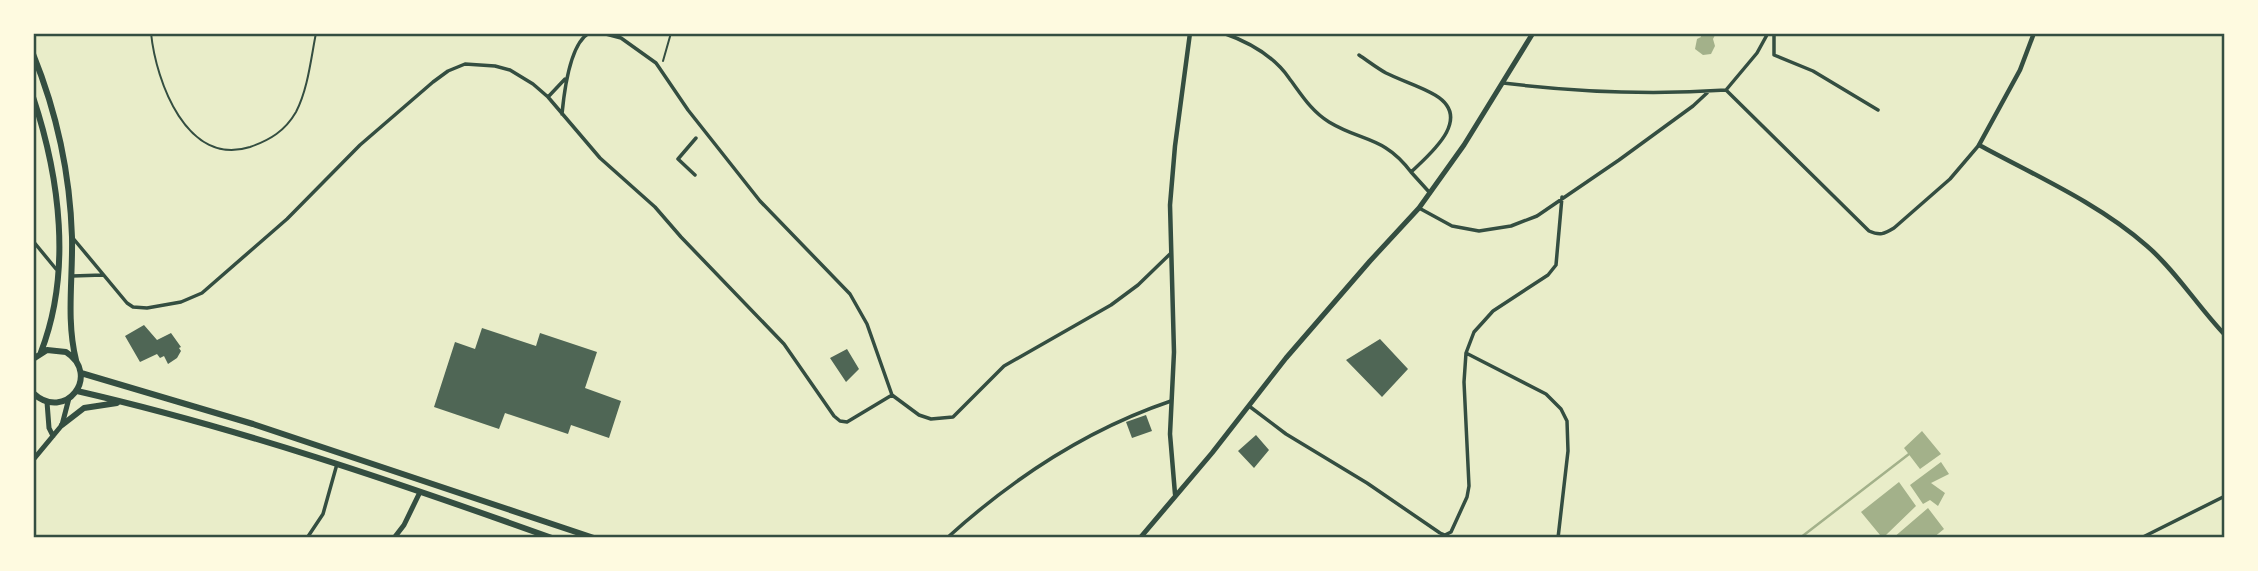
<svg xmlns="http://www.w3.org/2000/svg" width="2258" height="571" viewBox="0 0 2258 571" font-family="Quicksand,sans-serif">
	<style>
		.water { fill: #a3b18a }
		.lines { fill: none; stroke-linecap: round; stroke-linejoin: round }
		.stream { stroke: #a3b18a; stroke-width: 2.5 }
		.building { fill: #4f6655 }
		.path { stroke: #344e41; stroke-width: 2 }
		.minor { stroke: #344e41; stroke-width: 3.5 }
		.tertiary { stroke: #344e41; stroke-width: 4.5 }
		.secondary { stroke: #344e41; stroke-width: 5 }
		.primary { stroke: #344e41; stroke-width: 6 }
		.neatline { fill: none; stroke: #344e41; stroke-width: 2.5 }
	</style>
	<rect width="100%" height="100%" fill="#e9edc9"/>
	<path class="water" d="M 1700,33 L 1716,33 L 1713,39 L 1715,46 L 1711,54 L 1703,55 L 1695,49 L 1697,39 L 1701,37 Z
		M 1922,431 L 1941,454 L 1920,469 L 1904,448 Z
		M 1941,462 L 1949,474 L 1931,483 L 1945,493 L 1938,506 L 1930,500 L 1923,504 L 1910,485 Z
		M 1899,482 L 1916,506 L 1886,535 L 1880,535 L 1861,512 Z
		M 1928,508 L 1944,529 L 1933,538 L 1893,538 Z"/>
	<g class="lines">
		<path class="stream" d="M 1800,538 L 1909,454"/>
	</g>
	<path class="building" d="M 144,325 L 157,340 L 171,333 L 181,347 L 179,348 L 181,351 L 177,358 L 168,364 L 164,356 L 160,358 L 157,354 L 140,362 L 125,336 Z
		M 482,328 L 536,346 L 540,333 L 597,352 L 585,388 L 621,401 L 609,438 L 571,425 L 568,434 L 505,413 L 499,429 L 434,407 L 455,342 L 475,349 Z
		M 1380,339 L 1408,369 L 1382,397 L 1346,360 Z
		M 847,349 L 859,369 L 846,382 L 830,358 Z
		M 1146,415 L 1152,431 L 1132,438 L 1126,422 Z
		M 1256,435 L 1269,450 L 1254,468 L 1238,451 Z"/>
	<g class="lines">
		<path class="path" d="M 151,33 C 156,82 187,167 250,147 C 270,140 285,131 296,112 C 308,89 311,58 316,33
			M 663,61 L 671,33"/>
		<path class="minor" d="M 602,33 L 621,38 L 656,63 L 688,110 L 760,201 L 850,294 L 867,324 L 892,395 L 919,415 L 931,419 L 953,417 L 1004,366 L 1111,305 L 1138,285 L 1170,254
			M 1223,33 C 1249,42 1273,55 1289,78 C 1301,94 1311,111 1329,122 C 1362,142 1384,136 1411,172 C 1430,154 1474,118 1435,95 C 1420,86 1402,81 1386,73 C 1377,68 1368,61 1359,55
			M 1774,33 L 1774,55 L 1813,71 L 1878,110
			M 1503,83 C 1577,92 1652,95 1726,90 L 1869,231 C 1880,236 1884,234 1894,228 L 1950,179 L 1979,145
			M 1726,90 L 1757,53 L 1768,33
			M 548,97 L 565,79
			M 562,114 C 564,93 570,44 589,33
			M 1411,172 L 1430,193
			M 695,175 L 678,159 L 696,138
			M 1419,208 L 1452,226 L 1479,231 L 1511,226 L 1537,216 L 1619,160 L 1693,106 L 1707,93
			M 72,237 L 127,303 L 133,307 L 147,308 L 181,302 L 202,293 L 287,219 L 360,145 L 433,82 L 448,71 L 465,64 L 495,66 L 510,70 L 533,84 L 548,97 L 600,158 L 655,207 L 681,237 L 784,344 L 834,416 L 840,421 L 847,422 L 892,395
			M 33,241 L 56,269
			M 72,276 L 103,275
			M 1466,353 L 1546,394 L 1561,409 L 1567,421 L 1568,451 L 1558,538
			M 1249,406 L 1286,434 L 1367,483 L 1440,533 L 1445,535 L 1451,532 L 1467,497 L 1469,486 L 1464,382 L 1466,353 L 1474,332 L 1484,321 L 1493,311 L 1548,275 L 1556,265 L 1562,197
			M 307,538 L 323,514 L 337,464
			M 947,538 C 1012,479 1088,429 1171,401
			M 2141,538 L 2225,496"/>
		<path class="tertiary" d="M 2034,33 L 2020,70 L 1979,145 C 2036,176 2098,203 2147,246 C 2175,270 2199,308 2225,335
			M 1175,494 L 1170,434 L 1174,352 L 1170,205 L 1175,146 L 1190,33"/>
		<path class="secondary" d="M 47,402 L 49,428 L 53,436
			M 33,460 L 62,425 L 69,398
			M 394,538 L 404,525 L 420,492
			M 1140,538 L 1212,453 L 1286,358 L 1370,261 L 1419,208 L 1464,145 L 1533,33"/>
		<path class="primary" d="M 33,54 C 57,113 70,174 72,237 C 73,278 66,320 76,360
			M 33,97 C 60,178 72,272 41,352
			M 33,359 L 47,350 L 66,352 C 102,375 65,423 33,393
			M 81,373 L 253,424 L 594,538
			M 77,391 C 238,428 396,482 552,538
			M 62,425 L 84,408 L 117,403"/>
	</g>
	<rect width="2258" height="571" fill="none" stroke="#fefae0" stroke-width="70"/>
	<rect x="35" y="35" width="2188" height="501" class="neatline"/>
</svg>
